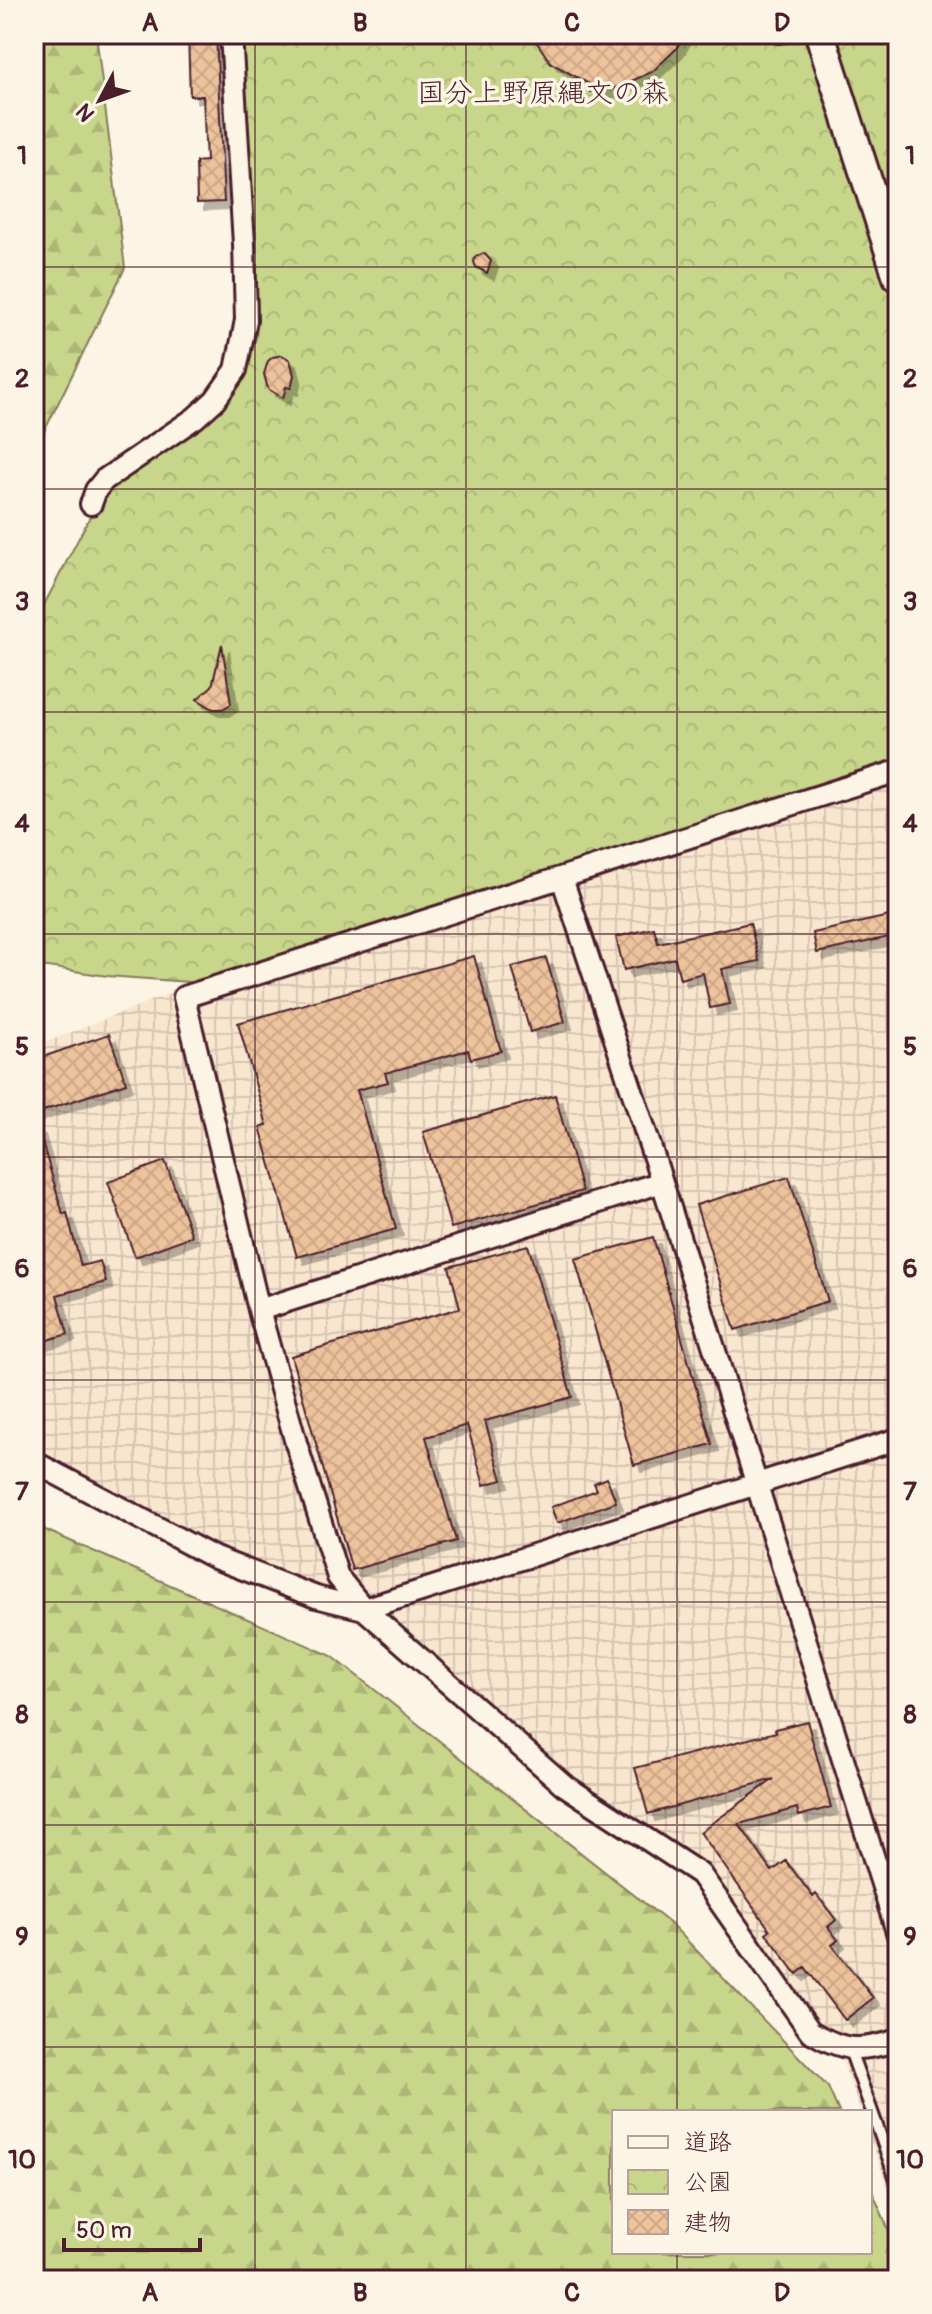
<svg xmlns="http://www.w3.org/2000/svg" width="932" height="2314" viewBox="0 0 932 2314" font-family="Pangolin,'Klee One',sans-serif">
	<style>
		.industrial { fill: url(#industrial-grid) }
		.forest { fill: url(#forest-firs); stroke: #887a5a; stroke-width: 2 }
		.park { fill: url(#park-crowns); stroke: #887a5a; stroke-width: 2 }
		.building { fill: url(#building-cross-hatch); stroke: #4a1f2b; stroke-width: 2; filter: url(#shadow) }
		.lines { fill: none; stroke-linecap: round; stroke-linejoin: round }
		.lane-casing { stroke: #4a1f2b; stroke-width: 16 }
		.street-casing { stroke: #4a1f2b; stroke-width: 26 }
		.secondary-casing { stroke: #4a1f2b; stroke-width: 34 }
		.lane { stroke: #fcf5e5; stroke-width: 10 }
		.street { stroke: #fcf5e5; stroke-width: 20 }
		.secondary { stroke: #fcf5e5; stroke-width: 28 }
		.grid { fill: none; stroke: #4a1f2b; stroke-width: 2; stroke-opacity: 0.55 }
		.labels { text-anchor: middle; stroke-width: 7; stroke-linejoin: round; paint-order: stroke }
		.quarter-label { font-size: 28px; fill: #4a1f2b; stroke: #fcf5e5 }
		.neatline { fill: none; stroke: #4a1f2b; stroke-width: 3 }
		.grid-label { font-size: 26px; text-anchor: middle; font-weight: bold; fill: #4a1f2b }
	</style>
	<defs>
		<pattern id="industrial-grid" width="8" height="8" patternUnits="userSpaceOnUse" patternTransform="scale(2)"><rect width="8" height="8" fill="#f8e6cf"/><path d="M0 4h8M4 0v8" fill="none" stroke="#d6c5b2"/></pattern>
		<pattern id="forest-firs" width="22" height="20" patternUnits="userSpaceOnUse" patternTransform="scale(2)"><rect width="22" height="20" fill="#c7d68a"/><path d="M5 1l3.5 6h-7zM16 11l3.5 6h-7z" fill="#acb777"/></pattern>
		<pattern id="park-crowns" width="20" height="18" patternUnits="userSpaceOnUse" patternTransform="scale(2)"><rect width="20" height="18" fill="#c7d68a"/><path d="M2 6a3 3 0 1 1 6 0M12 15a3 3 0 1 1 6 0" fill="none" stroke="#acb777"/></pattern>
		<pattern id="building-cross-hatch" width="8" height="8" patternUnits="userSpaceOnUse" patternTransform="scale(2)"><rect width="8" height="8" fill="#edc39c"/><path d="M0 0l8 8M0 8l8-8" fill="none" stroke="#cda787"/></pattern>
		<filter id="shadow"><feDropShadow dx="7" dy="7" stdDeviation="0" flood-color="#0004"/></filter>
	</defs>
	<rect width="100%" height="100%" fill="#fcf5e5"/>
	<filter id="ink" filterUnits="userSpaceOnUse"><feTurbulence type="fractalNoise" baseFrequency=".0125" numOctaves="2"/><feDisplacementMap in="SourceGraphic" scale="16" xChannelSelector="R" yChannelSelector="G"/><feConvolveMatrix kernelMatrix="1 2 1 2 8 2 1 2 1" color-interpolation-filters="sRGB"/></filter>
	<g filter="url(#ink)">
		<path class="industrial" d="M 898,760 L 898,2215 L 870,2138 L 870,2112 L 861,2112 L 841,2058 L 815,2048 L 797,2034 L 687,1878 L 557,1794 L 362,1624 L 194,1563 L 34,1473 L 34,1047 L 198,982 Z"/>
		<path class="forest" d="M 34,34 L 96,34 L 125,268 L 34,452 Z
			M 34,1525 L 332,1656 L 672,1925 L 828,2087 L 839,2112 L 614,2112 L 614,2252 L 870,2252 L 870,2186 L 898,2252 L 898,2280 L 34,2280 Z"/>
		<path class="park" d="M 240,34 L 898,34 L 898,758 L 202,983 L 107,976 L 34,965 L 34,624 L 96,505 L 113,486 L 239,382 L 256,338 L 258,308 Z"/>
		<path class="building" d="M 188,34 L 216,34 L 224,202 L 197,203 L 196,162 L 206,161 L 203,96 L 190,96 Z
			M 531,34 L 685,34 L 676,49 L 652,72 L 611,90 L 590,92 L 591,85 L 551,63 Z
			M 484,253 L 491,261 L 487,273 L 476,267 L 474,262 L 475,257 Z
			M 282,355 L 290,360 L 294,375 L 291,388 L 286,387 L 283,398 L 268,389 L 264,374 L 268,361 L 273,357 Z
			M 222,644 L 231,704 L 222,709 L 213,709 L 197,699 L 212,686 Z
			M 898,914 L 898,935 L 817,953 L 813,933 Z
			M 750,923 L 759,961 L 722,969 L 730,1004 L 710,1008 L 703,973 L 680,979 L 675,958 L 624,970 L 616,937 L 654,928 L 658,943 Z
			M 474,956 L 501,1051 L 471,1059 L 468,1050 L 385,1073 L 388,1082 L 357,1090 L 396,1229 L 297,1257 L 260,1127 L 267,1125 L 238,1023 Z
			M 546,958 L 565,1022 L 530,1032 L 512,967 Z
			M 109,1034 L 126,1083 L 34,1114 L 34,1060 Z
			M 555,1095 L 582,1191 L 451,1228 L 423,1132 Z
			M 34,1128 L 38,1128 L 63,1214 L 67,1213 L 81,1266 L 100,1261 L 106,1282 L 57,1295 L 68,1334 L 34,1344 Z
			M 165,1161 L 192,1236 L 135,1257 L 108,1182 Z
			M 789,1177 L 828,1301 L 735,1330 L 696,1205 Z
			M 653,1237 L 712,1444 L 634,1465 L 575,1259 Z
			M 528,1245 L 572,1397 L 485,1421 L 502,1480 L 484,1485 L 467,1425 L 426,1437 L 456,1541 L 352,1570 L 291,1356 L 460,1308 L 449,1267 Z
			M 607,1478 L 616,1502 L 557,1523 L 551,1507 L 597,1490 L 594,1483 Z
			M 807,1721 L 831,1807 L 799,1816 L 797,1808 L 739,1824 L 772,1871 L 786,1861 L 813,1897 L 816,1894 L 836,1920 L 828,1927 L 838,1940 L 832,1945 L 873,1998 L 845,2020 L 805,1967 L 797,1974 L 766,1933 L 770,1930 L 700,1832 L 774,1779 L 648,1814 L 635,1768 L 776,1732 L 775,1729 Z"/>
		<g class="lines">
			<defs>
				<path id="lane" d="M 773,34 L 778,37 L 796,34
					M 850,2050 L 898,2185"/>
				<path id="street" d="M 91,504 L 96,490 L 104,480 L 195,418 L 215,400 L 236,370 L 246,320 L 244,244 L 231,34
					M 898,771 L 184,997 L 259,1310 L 296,1443 L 338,1577 L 364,1609 L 564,1785 L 700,1874 L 810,2031 C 844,2052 860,2052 898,2040
					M 562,878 L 662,1182 L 898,1935
					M 259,1310 L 662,1182
					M 34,1462 L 215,1558 L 316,1597 L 364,1609 L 898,1439"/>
				<path id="secondary" d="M 820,34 L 898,277"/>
			</defs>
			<use href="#lane" class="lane-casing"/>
			<use href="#street" class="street-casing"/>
			<use href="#secondary" class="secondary-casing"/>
			<use href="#lane" class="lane"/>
			<use href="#street" class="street"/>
			<use href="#secondary" class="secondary"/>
		</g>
	</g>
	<path class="grid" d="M 255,34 L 255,2280M 466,34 L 466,2280M 677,34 L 677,2112M 34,267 L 898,267M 34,489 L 898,489M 34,712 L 898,712M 34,934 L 898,934M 34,1157 L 898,1157M 34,1380 L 898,1380M 34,1602 L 898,1602M 34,1825 L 898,1825M 34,2047 L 898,2047M 677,2252 L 677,2280"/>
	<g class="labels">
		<g class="quarter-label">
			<text x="543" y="102">国分上野原縄文の森</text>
		</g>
	</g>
	<rect width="932" height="2314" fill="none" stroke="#fcf5e5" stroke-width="88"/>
	<rect x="612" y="2110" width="260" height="144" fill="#fcf5e5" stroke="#b59f9b" stroke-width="2"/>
	<rect x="628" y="2136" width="40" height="12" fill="#fcf5e5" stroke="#b59f9b" stroke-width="2"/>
	<text x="684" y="2150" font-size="24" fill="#4a1f2b">道路</text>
	<rect x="628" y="2170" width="40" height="24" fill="url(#park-crowns)" stroke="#b59f9b" stroke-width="2"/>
	<text x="684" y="2190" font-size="24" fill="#4a1f2b">公園</text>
	<rect x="628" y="2210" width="40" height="24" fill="url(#building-cross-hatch)" stroke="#b59f9b" stroke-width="2"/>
	<text x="684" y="2230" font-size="24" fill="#4a1f2b">建物</text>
	<g transform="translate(100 100) rotate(229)" stroke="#fcf5e5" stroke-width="6" paint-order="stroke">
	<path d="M0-6L14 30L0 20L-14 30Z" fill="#4a1f2b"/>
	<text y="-12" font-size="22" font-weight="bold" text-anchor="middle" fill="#4a1f2b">N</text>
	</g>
	<path d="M64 2238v12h136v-12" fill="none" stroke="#4a1f2b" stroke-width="4"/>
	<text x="76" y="2238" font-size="24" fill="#4a1f2b" stroke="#fcf5e5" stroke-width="6" paint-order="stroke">50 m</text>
	<rect x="44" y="44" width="844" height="2226" class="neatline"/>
	<g class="grid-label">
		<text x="150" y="31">A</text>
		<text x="360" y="31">B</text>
		<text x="572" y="31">C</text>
		<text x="782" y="31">D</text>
		<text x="22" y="164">1</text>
		<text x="910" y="164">1</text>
		<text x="22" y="387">2</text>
		<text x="910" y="387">2</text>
		<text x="22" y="610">3</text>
		<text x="910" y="610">3</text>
		<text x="22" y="832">4</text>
		<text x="910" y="832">4</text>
		<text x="22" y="1055">5</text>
		<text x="910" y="1055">5</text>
		<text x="22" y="1277">6</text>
		<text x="910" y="1277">6</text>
		<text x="22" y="1500">7</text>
		<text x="910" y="1500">7</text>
		<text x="22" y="1723">8</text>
		<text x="910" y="1723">8</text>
		<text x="22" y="1945">9</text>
		<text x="910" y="1945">9</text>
		<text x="22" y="2168">10</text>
		<text x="910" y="2168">10</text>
		<text x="150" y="2301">A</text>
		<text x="360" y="2301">B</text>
		<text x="572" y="2301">C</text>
		<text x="782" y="2301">D</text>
	</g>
</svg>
